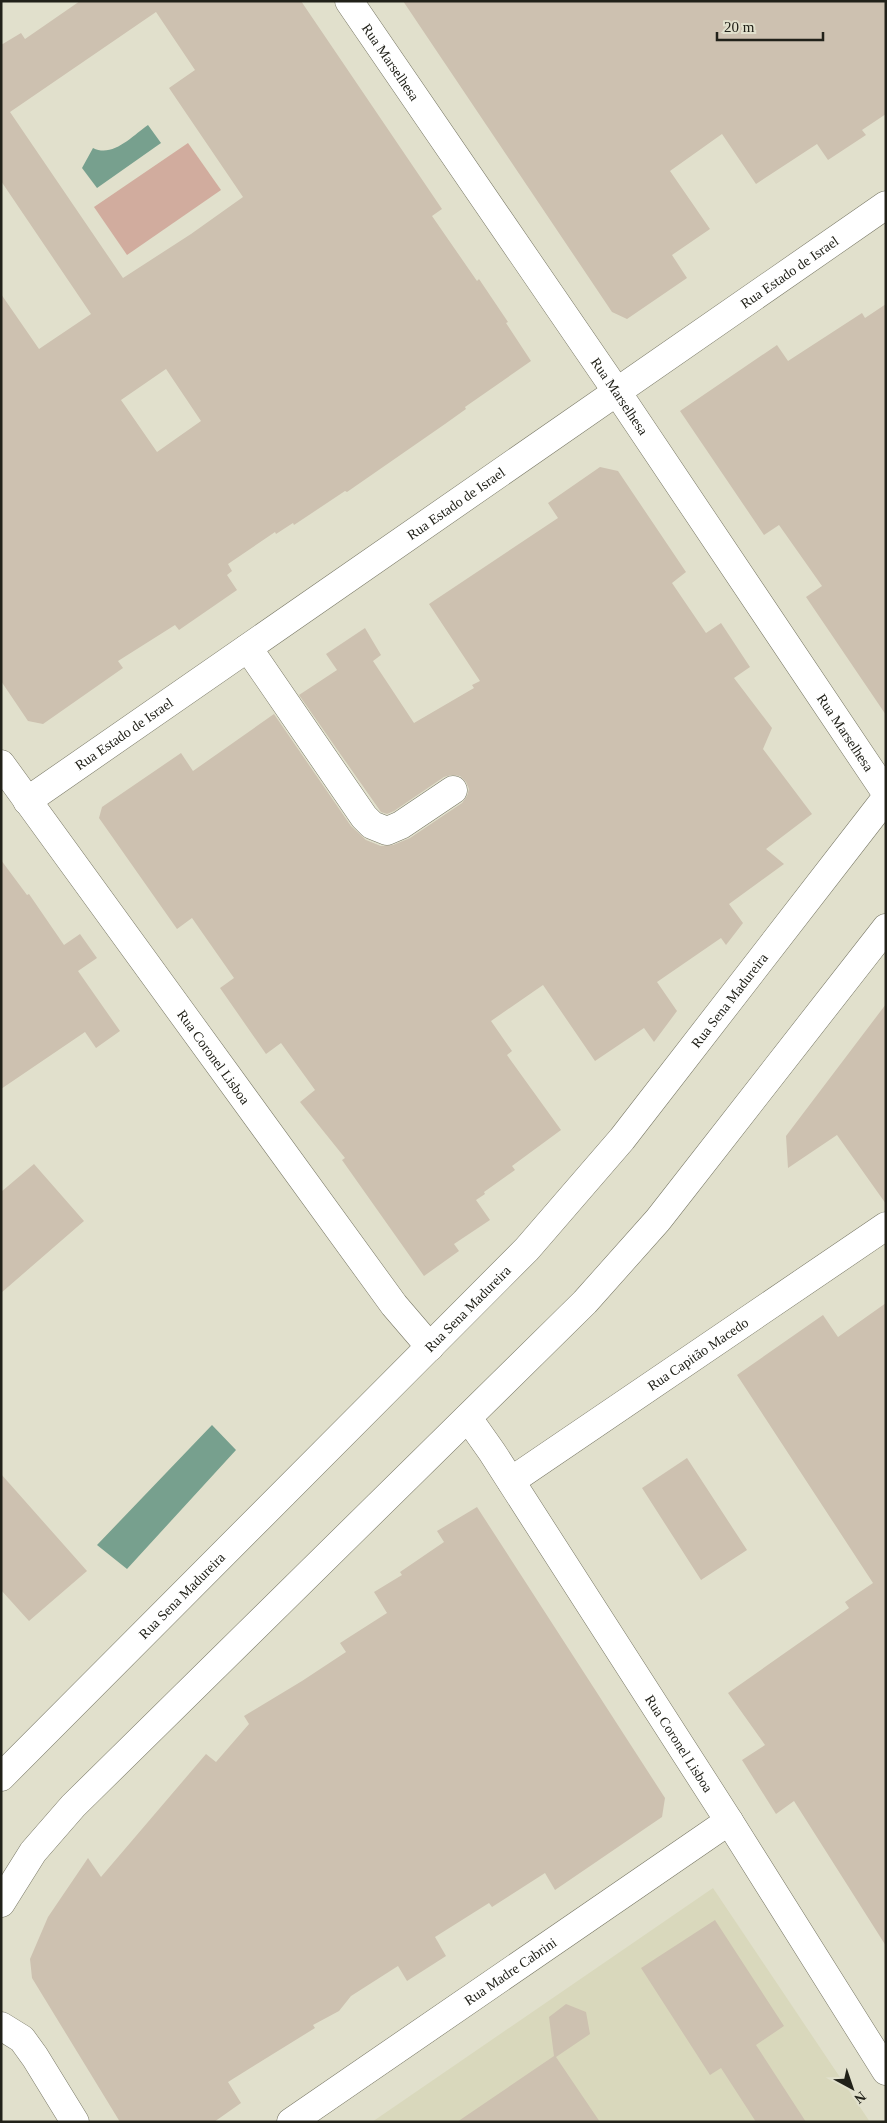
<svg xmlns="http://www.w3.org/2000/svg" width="887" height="2123" viewBox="0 0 887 2123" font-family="Georgia,serif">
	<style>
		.built { fill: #d9d8bc }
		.green { fill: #d1ac9e }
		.water { fill: #77a08e }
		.building { fill: #cdc1b0; fill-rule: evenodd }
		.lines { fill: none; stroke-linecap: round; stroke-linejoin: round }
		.minor-casing { stroke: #787765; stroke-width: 29 }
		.major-casing { stroke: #787765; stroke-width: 29 }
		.minor { stroke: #fff; stroke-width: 28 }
		.major { stroke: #fff; stroke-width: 28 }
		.labels { text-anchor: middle; stroke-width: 4.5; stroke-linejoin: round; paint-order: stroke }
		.street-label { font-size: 14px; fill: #212119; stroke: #e1e0cc }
	</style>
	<rect width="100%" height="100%" fill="#e1e0cc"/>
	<path class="built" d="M 713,1888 L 870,2122 L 372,2122 Z"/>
	<path class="green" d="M 188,143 L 221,190 L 127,255 L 94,207 Z"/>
	<path class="water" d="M 148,125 L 161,143 L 97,188 L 82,168 L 93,148 C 113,158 132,136 148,125 Z
		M 212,1425 L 236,1450 L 127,1569 L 97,1545 Z"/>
	<path class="building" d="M 80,1 L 301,1 L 442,209 L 432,216 L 477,281 L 479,279 L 508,322 L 506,323 L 531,361 L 465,407 L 466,409 L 445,424 L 347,492 L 345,491 L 294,525 L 293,523 L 276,534 L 275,532 L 228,564 L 232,571 L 227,575 L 237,590 L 179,630 L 175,625 L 118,661 L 123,668 L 43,724 L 28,721 L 1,681 L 1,294 L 39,349 L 91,314 L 1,181 L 1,45 L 21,33 L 25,39 ZM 156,12 L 195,70 L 169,88 L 243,197 L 191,234 L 123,278 L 10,112 ZM 166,369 L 201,421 L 157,452 L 121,400 Z
		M 403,1 L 886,1 L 886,114 L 862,130 L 866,135 L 828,160 L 817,144 L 756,184 L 722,134 L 670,171 L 710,229 L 672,255 L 687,278 L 627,319 L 612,312 Z
		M 886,304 L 886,715 L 806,597 L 822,586 L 779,525 L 764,535 L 680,411 L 777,345 L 788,361 L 862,313 L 865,318 Z
		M 600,467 L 618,471 L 686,572 L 672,583 L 706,633 L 721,623 L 750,667 L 734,678 L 772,728 L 763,749 L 812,814 L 766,849 L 784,864 L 729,904 L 743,923 L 726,945 L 721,938 L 657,982 L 677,1011 L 654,1042 L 644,1028 L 595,1061 L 543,985 L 491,1021 L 512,1051 L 507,1055 L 561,1130 L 512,1166 L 515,1170 L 484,1192 L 485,1194 L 476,1200 L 490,1220 L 454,1244 L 459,1251 L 424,1276 L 342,1160 L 345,1158 L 300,1102 L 315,1090 L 281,1043 L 266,1054 L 220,988 L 234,978 L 192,918 L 177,929 L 99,818 L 102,807 L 181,753 L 193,771 L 274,714 L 351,826 L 366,840 L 381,846 L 393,845 L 410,838 L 462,803 L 467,796 L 469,789 L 466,782 L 460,776 L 451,775 L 444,777 L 394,811 L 387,814 L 381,812 L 299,695 L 337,670 L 326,654 L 365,628 L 381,655 L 373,661 L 414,723 L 474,688 L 472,685 L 480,681 L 429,604 L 558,518 L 548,503 Z
		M 1,860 L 27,895 L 29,894 L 64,945 L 80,934 L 97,958 L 78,971 L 120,1031 L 96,1048 L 85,1032 L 1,1089 Z
		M 886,1004 L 886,1204 L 837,1135 L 788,1168 L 786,1136 Z
		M 34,1164 L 84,1221 L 1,1293 L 1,1192 Z
		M 886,1303 L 886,1946 L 794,1801 L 776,1814 L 742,1760 L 765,1745 L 728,1693 L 849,1608 L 845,1602 L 873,1583 L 737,1375 L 823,1315 L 838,1337 Z
		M 687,1458 L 747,1550 L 701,1580 L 642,1488 Z
		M 1,1474 L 87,1571 L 29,1621 L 1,1590 Z
		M 477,1507 L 665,1798 L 662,1817 L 555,1890 L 545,1873 L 492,1907 L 489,1903 L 435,1937 L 446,1956 L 407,1981 L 398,1966 L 351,1996 L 339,2011 L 313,2025 L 315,2028 L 228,2082 L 241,2103 L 214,2122 L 120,2122 L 32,1978 L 30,1959 L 48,1917 L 88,1858 L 101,1877 L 206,1754 L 216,1762 L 249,1724 L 244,1716 L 302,1681 L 346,1652 L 340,1643 L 387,1613 L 374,1592 L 402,1575 L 400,1572 L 444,1542 L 437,1531 Z
		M 715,1920 L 784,2026 L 756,2045 L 806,2122 L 756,2122 L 721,2068 L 710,2075 L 641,1968 Z
		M 566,2004 L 586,2012 L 590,2034 L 556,2057 L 600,2122 L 457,2122 L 554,2056 L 549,2017 Z"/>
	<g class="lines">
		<defs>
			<g id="minor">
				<path id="s1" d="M 349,1 L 617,392 L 886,793"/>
				<path d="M 248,648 L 364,817 L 372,825 L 387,831 L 401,825 L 453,790"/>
				<path id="s2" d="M 1,764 L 394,1305 L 430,1347"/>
				<path id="s3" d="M 27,801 L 886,205"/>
				<path id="s4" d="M 468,1418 L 492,1452 L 729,1821 L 886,2071"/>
				<path id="s5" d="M 511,1481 L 886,1226"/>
				<path d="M 1,2026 L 22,2039 L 35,2057 L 75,2122"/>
				<path id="s6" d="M 291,2122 L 729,1821"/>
			</g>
			<g id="major">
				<path id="s7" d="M 1,1777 L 527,1249 L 622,1139 L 886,798"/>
				<path d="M 1,1903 L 33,1852 L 73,1806 L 585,1302 L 658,1220 L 886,928"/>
			</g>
		</defs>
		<use href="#minor" class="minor-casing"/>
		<use href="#major" class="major-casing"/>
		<use href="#minor" class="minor"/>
		<use href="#major" class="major"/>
	</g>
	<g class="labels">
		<g class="street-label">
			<text dy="5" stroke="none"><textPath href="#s1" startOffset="74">Rua Marselhesa</textPath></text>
			<text dy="5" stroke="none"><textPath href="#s3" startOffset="928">Rua Estado de Israel</textPath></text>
			<text dy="5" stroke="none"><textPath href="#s1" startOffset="479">Rua Marselhesa</textPath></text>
			<text dy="5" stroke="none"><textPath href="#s3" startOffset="522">Rua Estado de Israel</textPath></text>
			<text dy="5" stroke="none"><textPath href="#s1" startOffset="884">Rua Marselhesa</textPath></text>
			<text dy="5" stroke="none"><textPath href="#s3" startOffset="118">Rua Estado de Israel</textPath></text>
			<text dy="5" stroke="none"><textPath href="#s7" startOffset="1066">Rua Sena Madureira</textPath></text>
			<text dy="5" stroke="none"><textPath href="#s2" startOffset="362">Rua Coronel Lisboa</textPath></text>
			<text dy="5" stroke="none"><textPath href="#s7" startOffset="661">Rua Sena Madureira</textPath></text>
			<text dy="5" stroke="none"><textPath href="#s5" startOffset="226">Rua Capitão Macedo</textPath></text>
			<text dy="5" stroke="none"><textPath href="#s7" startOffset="256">Rua Sena Madureira</textPath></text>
			<text dy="5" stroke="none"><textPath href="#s4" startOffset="388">Rua Coronel Lisboa</textPath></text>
			<text dy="5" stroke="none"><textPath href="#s6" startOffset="266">Rua Madre Cabrini</textPath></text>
		</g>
	</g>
	<rect width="887" height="2123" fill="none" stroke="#212119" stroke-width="5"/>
	<g transform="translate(852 2088) rotate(140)" stroke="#e1e0cc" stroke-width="4" paint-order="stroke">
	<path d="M0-4L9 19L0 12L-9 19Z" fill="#212119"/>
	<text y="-8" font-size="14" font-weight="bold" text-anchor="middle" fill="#212119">N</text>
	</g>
	<path d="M717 32v8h106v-8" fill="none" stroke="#212119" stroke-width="2.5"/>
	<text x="724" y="32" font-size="15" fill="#212119" stroke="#e1e0cc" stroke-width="4" paint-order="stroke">20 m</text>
</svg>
